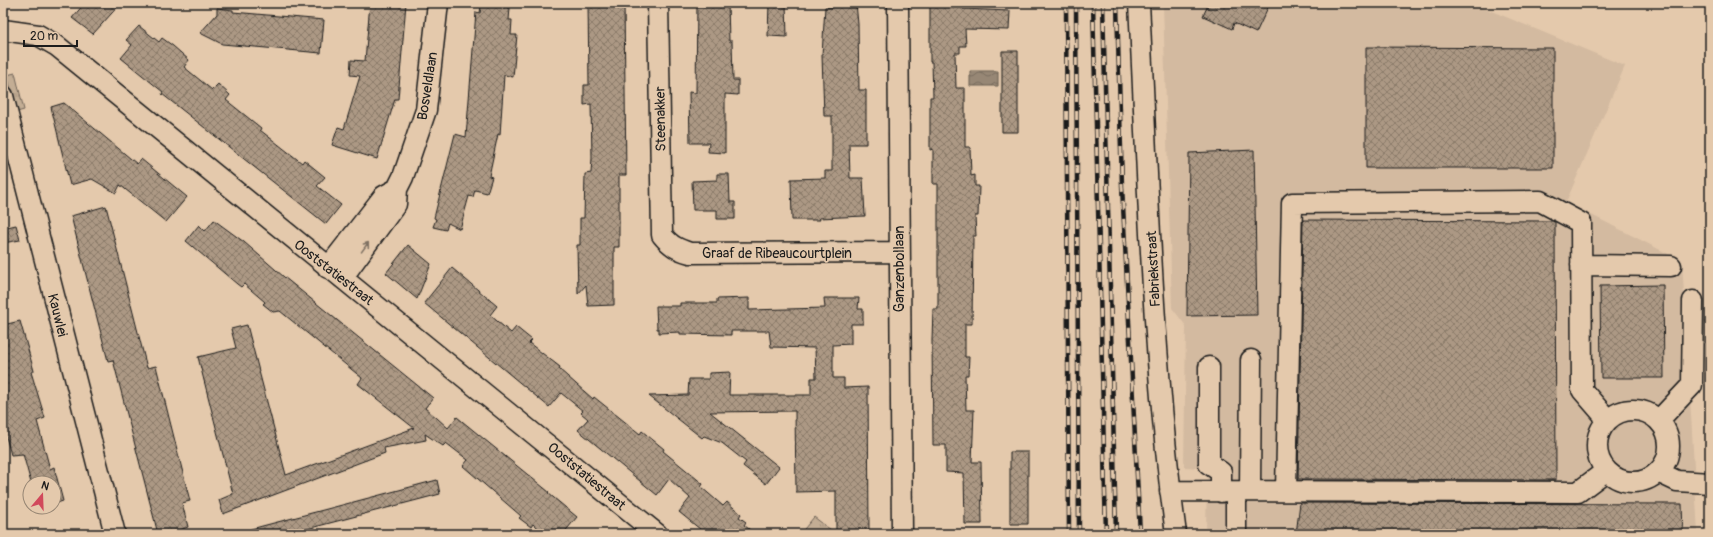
<svg xmlns="http://www.w3.org/2000/svg" width="1713" height="537" viewBox="0 0 1713 537" font-family="Pangolin,sans-serif">
	<style>
		.built { fill: #d3baa0 }
		.grass { fill: url(#grass-tufts); stroke: #706458 }
		.water { fill: url(#water-waves); stroke: #665c51 }
		.building { fill: url(#building-cross-hatch); stroke: #1c1c1c }
		.lines { fill: none; stroke-linecap: round; stroke-linejoin: round }
		.minor-casing { stroke: #1c1c1c; stroke-width: 23 }
		.minor { stroke: #e4c9ac; stroke-width: 20 }
		.rail-casing { stroke: #1c1c1c; stroke-width: 4.5 }
		.rail { stroke: #e4c9ac; stroke-width: 3; stroke-dasharray: 9; stroke-linecap: butt }
		.oneway { stroke: #807264 }
		.labels { text-anchor: middle; stroke-width: 3.5; stroke-linejoin: round; paint-order: stroke }
		.street-label { font-size: 14px; fill: #1c1c1c; stroke: #e4c9ac }
	</style>
	<defs>
		<pattern id="grass-tufts" width="24" height="20" patternUnits="userSpaceOnUse"><rect width="24" height="20" fill="#c3ad94"/><path d="M3 7l-1-3M5 7V3M7 7l1-3M15 17l-1-3M17 17v-4M19 17l1-3" fill="none" stroke="#a7947f"/></pattern>
		<pattern id="water-waves" width="16" height="10" patternUnits="userSpaceOnUse"><rect width="16" height="10" fill="#978775"/><path d="M0 5q4-4 8 0t8 0" fill="none" stroke="#7a6e5f"/></pattern>
		<pattern id="building-cross-hatch" width="8" height="8" patternUnits="userSpaceOnUse"><rect width="8" height="8" fill="#ac9884"/><path d="M0 0l8 8M0 8l8-8" fill="none" stroke="#8b7b6b"/></pattern>
	</defs>
	<rect width="100%" height="100%" fill="#e4c9ac"/>
	<filter id="ink" filterUnits="userSpaceOnUse"><feTurbulence type="fractalNoise" baseFrequency=".025" numOctaves="2"/><feDisplacementMap in="SourceGraphic" scale="8" xChannelSelector="R" yChannelSelector="G"/><feConvolveMatrix kernelMatrix="1 2 1 2 8 2 1 2 1" color-interpolation-filters="sRGB"/></filter>
	<g filter="url(#ink)">
		<path class="built" d="M 1163,3 L 1472,3 L 1625,66 L 1566,202 L 1682,261 L 1698,534 L 1206,534 L 1207,472 L 1203,468 L 1184,467 L 1186,326 L 1172,308 Z"/>
		<path class="grass" d="M 15,73 L 24,110 L 17,112 L 7,75 Z
			M 814,517 L 831,530 L 829,534 L 800,534 Z"/>
		<path class="water" d="M 970,71 L 998,71 L 998,86 L 970,86 Z"/>
		<path class="building" d="M 85,3 L 121,3 L 93,34 L 72,18 Z
			M 370,3 L 406,3 L 398,99 L 395,99 L 377,159 L 332,145 L 338,127 L 344,129 L 360,76 L 350,75 L 351,60 L 365,61 Z
			M 490,3 L 507,3 L 507,8 L 510,8 L 509,20 L 512,20 L 511,35 L 517,35 L 513,77 L 504,75 L 500,135 L 498,134 L 489,176 L 492,177 L 487,193 L 475,190 L 473,197 L 469,196 L 460,229 L 448,223 L 446,230 L 433,227 L 436,219 L 434,218 L 455,134 L 466,137 L 476,12 L 480,13 L 481,6 L 490,6 Z
			M 588,3 L 624,3 L 626,175 L 619,175 L 619,247 L 614,247 L 614,305 L 588,306 L 586,285 L 578,294 L 577,245 L 580,245 L 580,218 L 584,218 L 585,174 L 591,173 L 592,158 L 591,104 L 584,105 L 584,85 L 589,85 Z
			M 697,3 L 728,3 L 729,41 L 732,41 L 733,80 L 738,80 L 738,95 L 725,94 L 725,153 L 708,152 L 709,143 L 690,143 L 689,92 L 696,93 Z
			M 769,3 L 786,3 L 787,37 L 768,36 Z
			M 833,3 L 856,3 L 858,24 L 859,90 L 866,90 L 866,144 L 849,144 L 850,178 L 863,178 L 865,216 L 819,218 L 820,220 L 792,220 L 791,179 L 825,178 L 825,171 L 832,171 L 832,116 L 824,116 L 822,55 L 825,7 L 833,7 Z
			M 930,3 L 963,3 L 963,9 L 1010,11 L 1009,30 L 965,29 L 966,46 L 960,46 L 960,53 L 955,53 L 956,88 L 965,88 L 965,147 L 970,147 L 971,176 L 975,175 L 975,186 L 979,186 L 978,216 L 975,216 L 976,236 L 973,236 L 972,324 L 965,324 L 965,357 L 969,357 L 968,375 L 965,375 L 966,410 L 974,410 L 972,462 L 981,462 L 982,524 L 965,524 L 964,473 L 946,472 L 946,445 L 933,445 L 932,340 L 933,309 L 938,309 L 938,184 L 933,184 L 933,149 L 930,150 L 930,97 L 933,97 L 932,62 L 930,62 Z
			M 1209,3 L 1270,3 L 1256,33 L 1234,23 L 1232,29 L 1203,16 Z
			M 217,8 L 233,10 L 233,12 L 324,20 L 321,53 L 222,44 L 200,33 L 217,14 Z
			M 139,26 L 159,42 L 162,38 L 173,46 L 189,60 L 184,67 L 212,90 L 218,84 L 230,95 L 226,100 L 261,128 L 260,130 L 302,163 L 304,160 L 325,177 L 317,186 L 341,205 L 326,224 L 176,105 L 162,94 L 163,92 L 121,58 L 132,45 L 126,40 Z
			M 1366,47 L 1553,48 L 1553,168 L 1366,168 Z
			M 1002,51 L 1018,51 L 1018,132 L 1002,132 Z
			M 64,103 L 137,164 L 141,159 L 187,197 L 166,222 L 120,185 L 116,193 L 92,179 L 70,185 L 51,107 Z
			M 1254,150 L 1257,315 L 1187,316 L 1189,153 Z
			M 717,174 L 729,174 L 730,202 L 735,202 L 735,219 L 717,219 L 717,210 L 693,210 L 692,181 L 717,180 Z
			M 106,206 L 147,368 L 156,366 L 190,501 L 182,503 L 188,527 L 169,534 L 158,534 L 113,360 L 108,361 L 71,216 Z
			M 214,220 L 244,242 L 284,277 L 433,398 L 425,408 L 437,418 L 448,428 L 457,417 L 549,492 L 548,493 L 577,517 L 563,534 L 544,534 L 533,524 L 531,527 L 519,518 L 521,516 L 463,466 L 468,460 L 446,443 L 443,446 L 425,434 L 426,440 L 384,448 L 385,453 L 223,514 L 219,500 L 233,494 L 198,357 L 236,348 L 231,329 L 247,325 L 286,475 L 414,428 L 358,384 L 362,378 L 280,311 L 273,312 L 263,304 L 265,302 L 244,284 L 241,287 L 237,284 L 186,241 L 199,225 L 205,231 Z
			M 1303,220 L 1552,221 L 1555,222 L 1556,480 L 1298,479 Z
			M 16,225 L 20,240 L 3,243 L 3,228 Z
			M 408,245 L 431,264 L 417,299 L 386,273 Z
			M 452,268 L 497,306 L 490,315 L 511,333 L 516,327 L 532,340 L 529,343 L 560,367 L 559,369 L 593,399 L 594,397 L 640,434 L 642,431 L 664,449 L 663,451 L 703,484 L 701,487 L 723,506 L 727,502 L 741,514 L 739,517 L 746,522 L 744,525 L 755,534 L 706,534 L 679,512 L 690,498 L 669,479 L 657,495 L 578,430 L 588,419 L 581,413 L 583,411 L 561,393 L 549,407 L 424,303 Z
			M 1663,285 L 1664,378 L 1601,378 L 1600,286 Z
			M 749,298 L 749,310 L 825,308 L 824,298 L 859,298 L 858,309 L 863,309 L 863,324 L 851,324 L 851,344 L 833,345 L 833,378 L 844,378 L 844,388 L 868,387 L 869,534 L 836,534 L 836,491 L 796,492 L 795,411 L 710,412 L 779,467 L 766,484 L 743,466 L 746,462 L 722,443 L 704,436 L 702,438 L 649,396 L 688,395 L 689,379 L 709,379 L 709,373 L 730,372 L 729,395 L 811,395 L 811,378 L 816,378 L 815,348 L 771,347 L 769,331 L 731,331 L 731,335 L 680,334 L 680,332 L 659,333 L 659,329 L 657,329 L 656,306 L 680,306 L 680,303 L 717,303 L 717,299 Z
			M 20,321 L 34,371 L 31,372 L 45,418 L 37,421 L 50,469 L 54,467 L 63,501 L 54,504 L 54,483 L 31,483 L 23,454 L 11,455 L 5,433 L 3,434 L 3,325 Z
			M 1010,452 L 1028,452 L 1028,524 L 1010,524 Z
			M 437,480 L 440,494 L 288,534 L 252,534 L 251,529 Z
			M 1300,503 L 1682,504 L 1683,534 L 1296,534 Z"/>
		<g class="lines">
			<defs>
				<path id="minor" d="M 658,3 L 662,235 C 671,246 677,249 690,253 L 899,252
					M 898,3 L 902,534
					M 1139,3 C 1148,180 1152,358 1176,534
					M 3,30 L 38,35 L 57,46 L 657,534
					M 3,96 L 115,534
					M 1581,265 L 1671,266
					M 328,268 L 384,196 L 397,189
					M 342,278 L 396,204 L 397,189 L 403,177 L 426,110 L 438,3
					M 1209,367 L 1209,464 L 1221,472 L 1221,492
					M1597 446a36 36 0 1 1 72 0a36 36 0 1 1-72 0Z
					M 1659,420 L 1692,385 L 1693,301
					M 1658,472 L 1677,481 L 1710,483
					M 1170,491 L 1578,492 L 1606,471
					M 1250,491 L 1251,360
					M 1286,491 L 1292,203 L 1540,201 L 1581,223 L 1582,390 L 1607,419
					M 1236,492 L 1236,534"/>
			</defs>
			<use href="#minor" class="minor-casing"/>
			<use href="#minor" class="minor"/>
			<defs>
				<path id="rail" d="M 1066,3 L 1069,534
					M 1076,3 L 1079,534
					M 1093,3 L 1106,534
					M 1103,3 L 1116,534
					M 1117,3 L 1122,186 L 1140,534"/>
			</defs>
			<use href="#rail" class="rail-casing"/>
			<use href="#rail" class="rail"/>
		</g>
		<defs><path id="oneway-shaft" d="M-6 0H5M1.5-3L5.5 0L1.5 3" fill="none" stroke-width="1.6" stroke-linecap="round" stroke-linejoin="round"/></defs>
		<use class="oneway" href="#oneway-shaft" transform="translate(365 247) rotate(-54)"/>
	</g>
	<g class="labels">
		<g class="street-label">
			<text transform="translate(427 86) rotate(-81)" y="5">Bosveldlaan</text>
			<text transform="translate(660 119) rotate(-91)" y="5">Steenakker</text>
			<text x="777" y="258">Graaf de Ribeaucourtplein</text>
			<text transform="translate(899 269) rotate(-90)" y="5">Ganzenbollaan</text>
			<text transform="translate(1153 269) rotate(-93)" y="5">Fabriekstraat</text>
			<text transform="translate(334 272) rotate(38)" y="5">Ooststatiestraat</text>
			<text transform="translate(58 315) rotate(76)" y="5">Kauwlei</text>
			<text transform="translate(587 476) rotate(40)" y="5">Ooststatiestraat</text>
		</g>
	</g>
	<rect width="1713" height="537" fill="none" stroke="#e4c9ac" stroke-width="16"/>
	<rect x="8" y="8" width="1697" height="521" fill="none" stroke="#1c1c1c" stroke-width="1.5" filter="url(#ink)"/>
	<g transform="translate(42 495) rotate(19)"><circle r="19" fill="#e4c9ac" stroke="#948472"/>
	<path d="M0-3L7 15L0 10L-7 15Z" fill="#d1495b"/>
	<text y="-6" font-size="11" font-weight="bold" text-anchor="middle" fill="#1c1c1c">N</text>
	</g>
	<path d="M24 40v6h53v-6" fill="none" stroke="#1c1c1c" stroke-width="2"/>
	<text x="30" y="40" font-size="12" fill="#1c1c1c" stroke="#e4c9ac" stroke-width="3" paint-order="stroke">20 m</text>
</svg>
